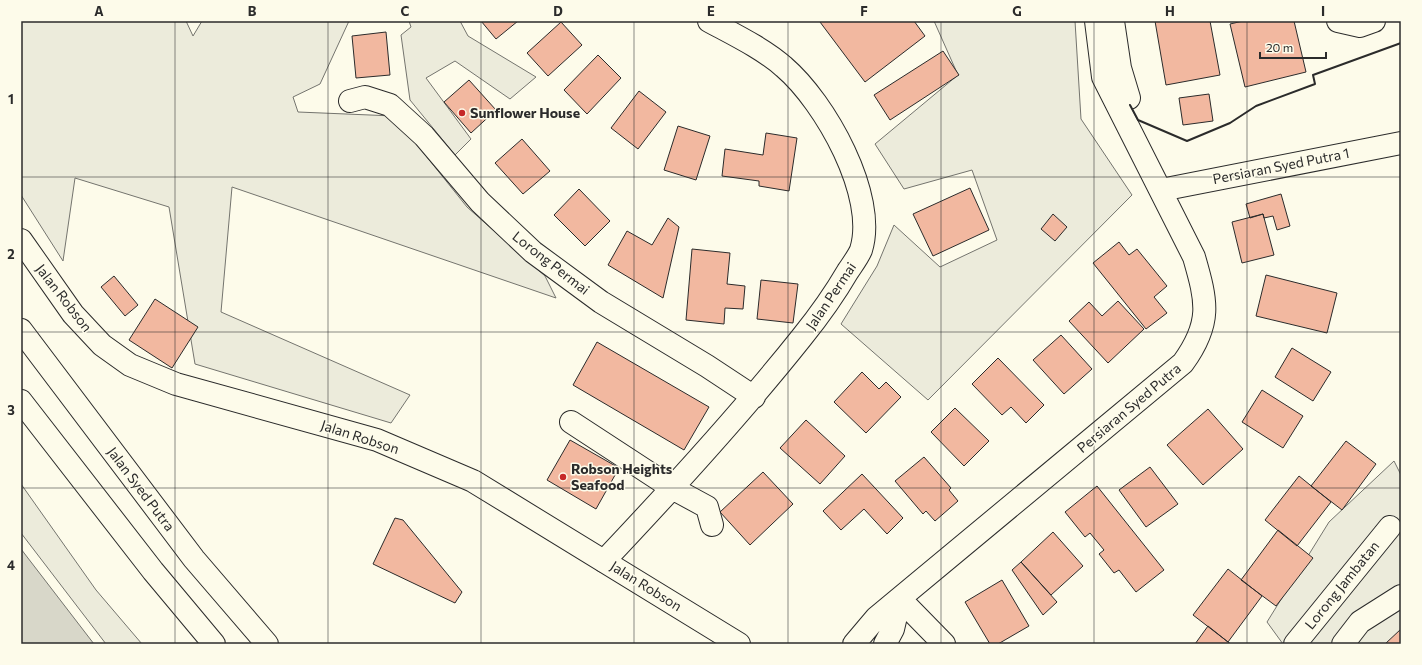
<svg xmlns="http://www.w3.org/2000/svg" width="1422" height="665" viewBox="0 0 1422 665" font-family="Commissioner,sans-serif">
	<style>
		.green { fill: #ecebdb; stroke: #74746e }
		.water { fill: #d8d7c9; stroke: #74746e }
		.building { fill: #f2b8a0; stroke: #2b2b2b }
		.lines { fill: none; stroke-linecap: round; stroke-linejoin: round }
		.minor-casing { stroke: #2b2b2b; stroke-width: 24 }
		.major-casing { stroke: #2b2b2b; stroke-width: 24 }
		.minor { stroke: #fdfbea; stroke-width: 22 }
		.major { stroke: #fdfbea; stroke-width: 22 }
		.wall { stroke: #2b2b2b; stroke-width: 2 }
		.grid { fill: none; stroke: #2b2b2b; stroke-width: 1; stroke-opacity: 0.55 }
		.poi-dot { fill: #c62828; stroke: #fdfbea; stroke-width: 1.5 }
		.labels { text-anchor: middle; stroke-width: 3; stroke-linejoin: round; paint-order: stroke }
		.poi-label { font-size: 14px; font-weight: bold; fill: #2b2b2b; stroke: #fdfbea; text-anchor: start }
		.street-label { font-size: 14px; fill: #2b2b2b; stroke: #fdfbea }
		.neatline { fill: none; stroke: #2b2b2b; stroke-width: 1.5 }
		.grid-label { font-size: 13px; text-anchor: middle; font-weight: bold; fill: #2b2b2b }
	</style>
	<rect width="100%" height="100%" fill="#fdfbea"/>
	<path class="green" d="M 21,21 L 186,21 L 193,36 L 202,21 L 349,21 L 320,84 L 293,97 L 298,112 L 394,116 L 467,207 L 545,276 L 556,298 L 232,187 L 221,312 L 410,395 L 391,423 L 195,364 L 169,207 L 75,178 L 63,261 L 21,195 Z
		M 409,21 L 460,21 L 468,36 L 536,77 L 510,99 L 455,61 L 426,78 L 471,139 L 455,155 L 410,100 L 401,35 L 411,27 Z
		M 934,21 L 1075,21 L 1081,119 L 1132,195 L 928,400 L 841,324 L 877,266 L 894,225 L 940,267 L 997,240 L 972,170 L 904,189 L 875,144 L 958,75 Z
		M 1394,461 L 1401,475 L 1401,644 L 1283,644 L 1267,622 L 1329,522 Z
		M 21,484 L 96,590 L 142,644 L 106,644 L 21,533 Z"/>
	<path class="water" d="M 21,549 L 94,644 L 23,644 L 21,642 Z"/>
	<path class="building" d="M 481,21 L 518,21 L 496,39 Z
		M 821,21 L 914,21 L 925,36 L 865,82 L 820,22 Z
		M 1155,21 L 1210,21 L 1220,75 L 1166,85 Z
		M 1243,21 L 1294,21 L 1306,72 L 1245,87 L 1230,24 Z
		M 561,22 L 582,45 L 548,76 L 527,53 Z
		M 386,32 L 390,75 L 356,78 L 352,36 Z
		M 943,51 L 959,75 L 890,120 L 874,95 Z
		M 598,55 L 621,78 L 587,114 L 564,90 Z
		M 469,80 L 496,110 L 471,133 L 444,102 Z
		M 639,91 L 666,112 L 638,149 L 611,128 Z
		M 1209,94 L 1213,121 L 1183,125 L 1179,98 Z
		M 678,126 L 710,136 L 696,180 L 664,170 Z
		M 766,133 L 797,138 L 789,191 L 759,186 L 759,181 L 722,176 L 725,149 L 763,155 Z
		M 522,139 L 550,171 L 523,194 L 495,163 Z
		M 970,188 L 989,230 L 933,256 L 913,214 Z
		M 579,189 L 610,221 L 585,246 L 554,215 Z
		M 1281,194 L 1290,226 L 1277,230 L 1273,216 L 1264,218 L 1263,214 L 1250,218 L 1246,204 Z
		M 1053,214 L 1067,227 L 1055,241 L 1041,229 Z
		M 1263,214 L 1274,255 L 1242,263 L 1232,222 Z
		M 668,218 L 679,227 L 663,298 L 608,265 L 627,231 L 652,245 Z
		M 1119,242 L 1129,255 L 1137,249 L 1167,286 L 1154,297 L 1167,313 L 1146,329 L 1093,263 Z
		M 692,249 L 730,253 L 727,284 L 745,286 L 743,309 L 725,308 L 724,324 L 686,320 Z
		M 1266,275 L 1337,293 L 1327,333 L 1256,316 Z
		M 114,276 L 138,305 L 125,316 L 101,287 Z
		M 761,280 L 798,284 L 793,323 L 757,319 Z
		M 155,299 L 198,327 L 172,368 L 129,340 Z
		M 1118,301 L 1144,329 L 1108,363 L 1069,321 L 1089,302 L 1102,316 Z
		M 1061,335 L 1092,369 L 1064,394 L 1033,360 Z
		M 597,342 L 709,407 L 684,450 L 573,385 Z
		M 1292,348 L 1331,372 L 1313,401 L 1275,377 Z
		M 998,358 L 1044,405 L 1026,423 L 1011,407 L 1002,415 L 972,384 Z
		M 862,372 L 879,389 L 886,382 L 901,397 L 866,433 L 834,402 Z
		M 1262,390 L 1303,416 L 1283,448 L 1242,422 Z
		M 955,408 L 989,441 L 964,466 L 931,432 Z
		M 1208,409 L 1243,449 L 1203,485 L 1167,445 Z
		M 806,420 L 845,456 L 820,484 L 780,448 Z
		M 570,440 L 619,468 L 596,509 L 547,480 Z
		M 1346,441 L 1376,464 L 1342,510 L 1311,486 Z
		M 924,457 L 951,488 L 949,490 L 958,501 L 935,521 L 926,511 L 923,514 L 895,481 Z
		M 1150,467 L 1178,504 L 1146,527 L 1119,490 Z
		M 763,472 L 793,504 L 750,545 L 720,512 Z
		M 862,474 L 903,518 L 887,534 L 864,509 L 841,530 L 823,511 Z
		M 1299,476 L 1331,502 L 1297,546 L 1265,520 Z
		M 1097,486 L 1164,570 L 1136,592 L 1119,570 L 1114,573 L 1099,554 L 1104,550 L 1090,533 L 1085,537 L 1065,512 Z
		M 395,518 L 403,520 L 462,592 L 455,603 L 373,564 Z
		M 1278,530 L 1313,558 L 1276,606 L 1241,580 Z
		M 1053,532 L 1083,566 L 1051,595 L 1021,562 Z
		M 1021,562 L 1057,602 L 1043,615 L 1012,570 Z
		M 1228,569 L 1262,596 L 1228,642 L 1193,615 Z
		M 1002,580 L 1029,626 L 998,644 L 990,644 L 965,602 Z
		M 1208,626 L 1228,642 L 1231,644 L 1195,644 Z
		M 1401,629 L 1401,644 L 1385,644 Z"/>
	<g class="lines">
		<defs>
			<path id="minor" d="M 1113,21 L 1120,68 L 1129,98
				M 1338,21 L 1360,26 L 1374,21
				M 350,101 L 365,97 L 390,105 L 424,136 L 480,202 L 533,252 L 601,302 L 707,366 L 754,397
				M 1161,190 L 1401,143
				M 571,422 L 672,488 L 707,507 L 712,525
				M 604,561 C 673,488 740,415 802,337 C 819,316 834,295 848,271 C 852,265 858,257 861,250 C 878,196 825,102 784,67 C 764,49 733,34 709,21
				M 900,599 L 944,644
				M 854,644 L 876,618 L 1183,363 C 1212,323 1207,302 1194,257 L 1103,77 L 1096,21
				M 885,644 L 893,629 L 900,599
				M 1295,644 L 1390,527
				M 1343,644 L 1360,622 L 1401,596"/>
			<path id="major" d="M 21,240 L 73,314 L 102,345 L 130,365 L 176,384 L 377,440 L 473,481 L 739,644
				M 21,330 L 194,559 L 267,644
				M 21,401 L 153,571 L 214,644"/>
		</defs>
		<use href="#minor" class="minor-casing"/>
		<use href="#major" class="major-casing"/>
		<use href="#minor" class="minor"/>
		<use href="#major" class="major"/>
		<path class="wall" d="M 1130,105 L 1138,120 L 1187,141 L 1230,123 L 1256,106 L 1315,84 L 1313,75 L 1401,43"/>
	</g>
	<path class="grid" d="M 175,21 L 175,644M 328,21 L 328,644M 481,21 L 481,644M 634,21 L 634,644M 788,21 L 788,644M 941,21 L 941,644M 1094,21 L 1094,644M 1247,21 L 1247,644M 21,177 L 1401,177M 21,332 L 1401,332M 21,488 L 1401,488"/>
	<g class="poi-dot">
		<circle cx="462" cy="113" r="4"/>
		<circle cx="563" cy="477" r="4"/>
	</g>
	<g class="labels">
		<g class="poi-label">
			<text x="470" y="118">Sunflower House</text>
			<text x="571" y="474">Robson Heights<tspan x="571" dy="16">Seafood</tspan></text>
		</g>
		<g class="street-label">
			<text transform="translate(1281 166) rotate(-11)" y="5">Persiaran Syed Putra 1</text>
			<text transform="translate(551 263) rotate(38)" y="5">Lorong Permai</text>
			<text transform="translate(831 296) rotate(-56)" y="5">Jalan Permai</text>
			<text transform="translate(64 298) rotate(52)" y="5">Jalan Robson</text>
			<text transform="translate(1129 408) rotate(-40)" y="5">Persiaran Syed Putra</text>
			<text transform="translate(360 437) rotate(18)" y="5">Jalan Robson</text>
			<text transform="translate(141 489) rotate(53)" y="5">Jalan Syed Putra</text>
			<text transform="translate(1342 585) rotate(-51)" y="5">Lorong Jambatan</text>
			<text transform="translate(646 586) rotate(32)" y="5">Jalan Robson</text>
		</g>
	</g>
	<rect width="1422" height="665" fill="none" stroke="#fdfbea" stroke-width="44"/>
	<path d="M1260 52v6h66v-6" fill="none" stroke="#2b2b2b" stroke-width="2"/>
	<text x="1266" y="52" font-size="12" fill="#2b2b2b" stroke="#fdfbea" stroke-width="3" paint-order="stroke">20 m</text>
	<rect x="22" y="22" width="1378" height="621" class="neatline"/>
	<g class="grid-label">
		<text x="99" y="16">A</text>
		<text x="252" y="16">B</text>
		<text x="405" y="16">C</text>
		<text x="558" y="16">D</text>
		<text x="711" y="16">E</text>
		<text x="864" y="16">F</text>
		<text x="1017" y="16">G</text>
		<text x="1170" y="16">H</text>
		<text x="1323" y="16">I</text>
		<text x="11" y="104">1</text>
		<text x="11" y="259">2</text>
		<text x="11" y="415">3</text>
		<text x="11" y="570">4</text>
	</g>
</svg>
